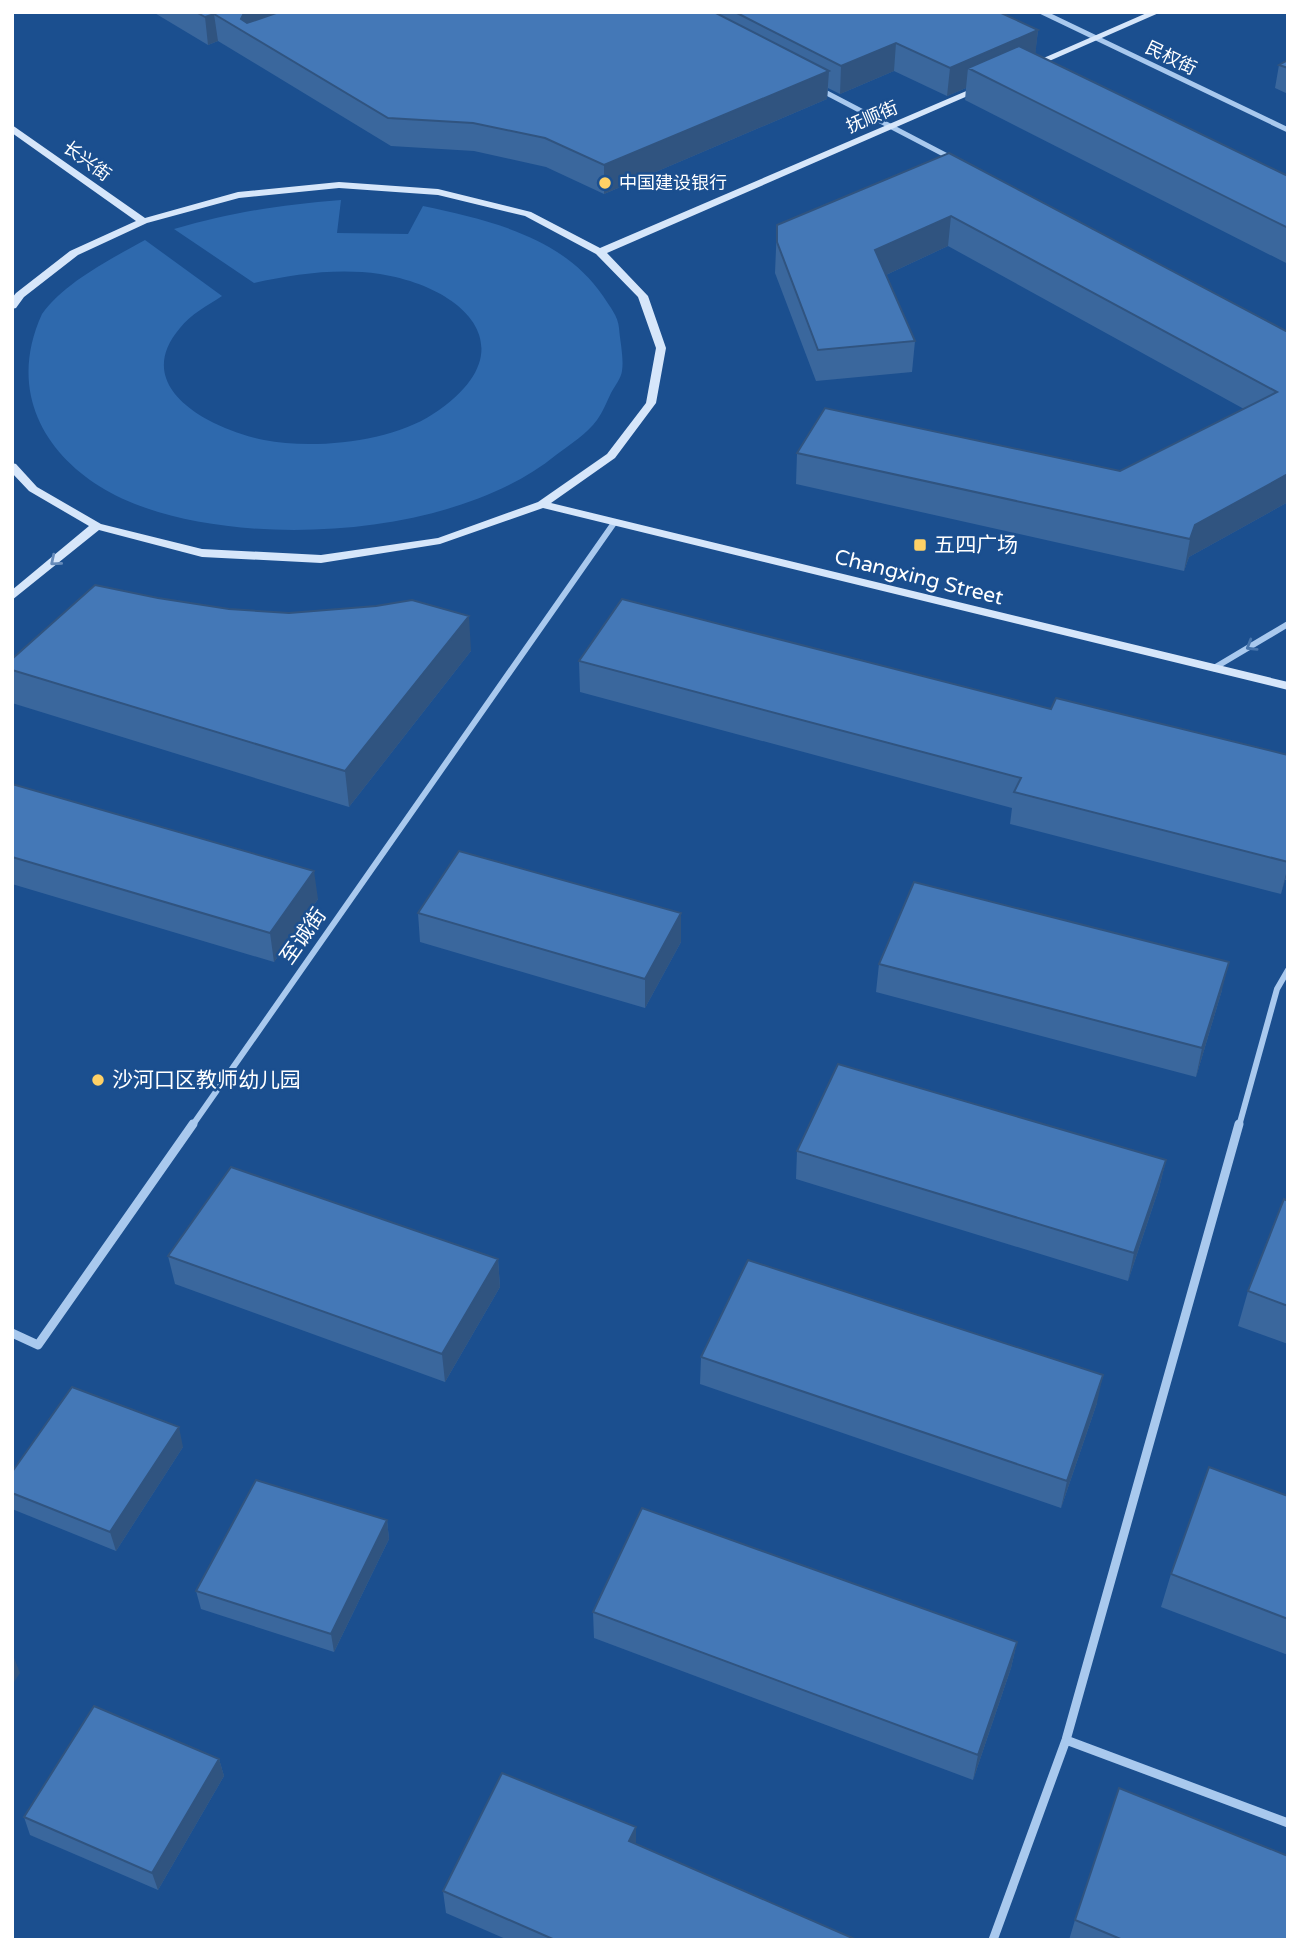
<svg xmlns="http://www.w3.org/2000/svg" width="1300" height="1952" viewBox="0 0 1300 1952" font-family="'Varela Round','Noto Sans SC',sans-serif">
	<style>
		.green { fill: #2e69ad }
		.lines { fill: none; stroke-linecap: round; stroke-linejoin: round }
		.street-far2 { stroke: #a9c9ee; stroke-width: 5 }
		.street-far1 { stroke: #a9c9ee; stroke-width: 6 }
		.street { stroke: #a9c9ee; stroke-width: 9 }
		.secondary { fill: #d6e6fa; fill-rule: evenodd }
		.wall { fill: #3a679d }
		.shaded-wall { fill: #305480 }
		.building { fill: #4478b7; stroke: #305480; stroke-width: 2 }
		.oneway { stroke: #668bba }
		.oneway2 { stroke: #4674ac }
		.poi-dot { fill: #ffd166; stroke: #1b4f8f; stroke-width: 2.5 }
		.labels { text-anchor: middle; stroke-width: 5; stroke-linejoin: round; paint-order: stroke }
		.far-street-label { font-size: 18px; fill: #fff; stroke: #1b4f8f }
		.far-poi-label { font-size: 18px; fill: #fff; stroke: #1b4f8f; text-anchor: start }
		.poi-label { font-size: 21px; fill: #fff; stroke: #1b4f8f; text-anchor: start }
		.street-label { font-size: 21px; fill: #fff; stroke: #1b4f8f }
	</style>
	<rect width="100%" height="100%" fill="#1b4f8f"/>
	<path class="green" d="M 341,200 L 337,233 L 408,234 L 423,206 C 489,220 563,237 603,296 C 610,307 618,316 619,328 C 620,341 624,358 622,371 C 621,378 615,386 611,393 C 607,401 603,412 597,420 C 588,433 569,445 556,455 C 459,535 261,548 146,508 C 62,480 0,406 42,314 C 65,282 111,259 145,240 L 222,296 C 207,306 191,314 180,328 C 128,389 214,430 264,440 C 313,450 391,442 433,414 C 529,351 467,288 380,274 C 337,268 295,274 254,283 L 174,229 C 233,212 279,205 341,200 Z"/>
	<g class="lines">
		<path class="street-far2" d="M 1042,12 L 1288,130
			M 821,90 L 953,159"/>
		<path class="street-far1" d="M 1214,668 L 1288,624
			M 192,1126 L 614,523
			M 1239,1126 L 1277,989 L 1288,970"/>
		<path class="street" d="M 12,1333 L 38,1345 L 193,1124
			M 1066,1740 L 1288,1823
			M 993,1940 L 1066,1740 L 1239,1124"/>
		<path class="secondary" d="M 1149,12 L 1161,12 L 1031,69 L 1023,67 Z
			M 978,86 L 986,88 L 607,253 L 648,296 L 666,348 L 656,403 L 615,458 L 551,503 L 1288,682 L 1288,690 L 543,508 L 440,544 L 321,563 L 202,557 L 99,530 L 12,600 L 12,590 L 89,526 L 29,491 L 12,473 L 12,463 L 16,464 L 37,487 L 101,524 L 202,549 L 321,555 L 438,538 L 538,502 L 607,454 L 646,403 L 656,348 L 638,297 L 596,254 L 525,216 L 438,195 L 339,188 L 239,198 L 147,223 L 78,255 L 24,297 L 16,308 L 12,309 L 12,298 L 16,293 L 70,251 L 136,221 L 12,133 L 12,125 L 145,218 L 238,192 L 339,182 L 438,189 L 531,212 L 600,248 Z"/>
	</g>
	<path class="wall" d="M 153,12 L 999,12 L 1038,30 L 1035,54 L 1288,176 L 1288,264 L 965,100 L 966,88 L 947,96 L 894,71 L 840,94 L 828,88 L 827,99 L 604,194 L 546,167 L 474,151 L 391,146 L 218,41 L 208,45 Z
		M 1288,60 L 1288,94 L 1275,88 L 1279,65 Z
		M 949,153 L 1288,332 L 1288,502 L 1189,557 L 1184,571 L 796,484 L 797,453 L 1120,471 L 1244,409 L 948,246 L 886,275 L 915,341 L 912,372 L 816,381 L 775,273 L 777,225 Z
		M 158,598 L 471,651 L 349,807 L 12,703 L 12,659 Z
		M 579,661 L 1051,709 L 1288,755 L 1288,880 L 1285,880 L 1281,894 L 1010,824 L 1012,808 L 580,692 Z
		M 12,784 L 318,899 L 274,962 L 12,884 Z
		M 418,913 L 681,913 L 681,942 L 645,1008 L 420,942 Z
		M 879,964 L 1222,990 L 1196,1077 L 876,992 Z
		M 797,1151 L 1166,1160 L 1159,1188 L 1128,1281 L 796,1179 Z
		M 1288,1201 L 1288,1344 L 1238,1326 L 1248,1291 Z
		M 168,1256 L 498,1259 L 500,1287 L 445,1382 L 175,1284 Z
		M 701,1357 L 1097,1403 L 1061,1508 L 700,1384 Z
		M 183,1447 L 116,1551 L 12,1509 L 12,1472 Z
		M 1288,1496 L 1288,1655 L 1161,1607 L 1171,1574 Z
		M 387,1520 L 389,1539 L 334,1652 L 201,1609 L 196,1591 Z
		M 593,1612 L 1017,1642 L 1011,1668 L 973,1780 L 594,1638 Z
		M 219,1759 L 224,1776 L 158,1890 L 30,1835 L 24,1817 Z
		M 636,1844 L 857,1940 L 508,1940 L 446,1913 L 443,1891 Z
		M 1075,1920 L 1288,1940 L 1069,1940 Z"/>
	<path class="shaded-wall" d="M 247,12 L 329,12 L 242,30 L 241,19 L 244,13 Z
		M 214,14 L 218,41 L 208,45 L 205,17 Z
		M 1038,30 L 1035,58 L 968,68 L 966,88 L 947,96 L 950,68 Z
		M 896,43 L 894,71 L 840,94 L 841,66 Z
		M 829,71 L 827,99 L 604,194 L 604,165 Z
		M 951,216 L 948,246 L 873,281 L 875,250 Z
		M 1288,474 L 1288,502 L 1189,557 L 1184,571 L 1190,539 L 1195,525 Z
		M 469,616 L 471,651 L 349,807 L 345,771 Z
		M 1288,866 L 1288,870 L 1281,894 Z
		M 314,871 L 318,899 L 274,962 L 270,933 Z
		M 681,913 L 681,942 L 645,1008 L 645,979 Z
		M 1229,962 L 1222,990 L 1196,1077 L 1202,1048 Z
		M 1166,1160 L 1159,1188 L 1128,1281 L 1134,1253 Z
		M 498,1259 L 500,1287 L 445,1382 L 442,1354 Z
		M 1103,1375 L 1097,1403 L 1061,1508 L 1067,1481 Z
		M 179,1427 L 183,1447 L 116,1551 L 110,1532 Z
		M 387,1520 L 389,1539 L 334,1652 L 331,1634 Z
		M 1017,1642 L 1011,1668 L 973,1780 L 978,1755 Z
		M 13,1655 L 20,1673 L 12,1685 L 12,1657 Z
		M 219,1759 L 224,1776 L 158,1890 L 152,1873 Z
		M 636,1827 L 636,1849 L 629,1841 Z"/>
	<path class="building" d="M 196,12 L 247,12 L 244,13 L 241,19 L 247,23 L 279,12 L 714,12 L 829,71 L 604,165 L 545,138 L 473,123 L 388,118 L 214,14 L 205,17 Z
		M 735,12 L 999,12 L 1038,30 L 950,68 L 896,43 L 841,66 Z
		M 1019,46 L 1288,176 L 1288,228 L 968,68 Z
		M 1288,60 L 1288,68 L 1279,65 Z
		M 949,153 L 1288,332 L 1288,474 L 1195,525 L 1190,539 L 797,453 L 825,408 L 1120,471 L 1277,392 L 951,216 L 875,250 L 915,341 L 818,350 L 777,242 L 777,225 Z
		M 95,585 L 158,598 L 229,609 L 289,613 L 376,606 L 412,600 L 469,616 L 345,771 L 12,670 L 12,659 Z
		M 622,599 L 1051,709 L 1056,698 L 1288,755 L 1288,862 L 1014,792 L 1021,778 L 579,661 Z
		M 12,784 L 314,871 L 270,933 L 12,857 Z
		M 459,851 L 681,913 L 645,979 L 418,913 Z
		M 914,882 L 1229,962 L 1202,1048 L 879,964 Z
		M 838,1064 L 1166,1160 L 1134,1253 L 797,1151 Z
		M 231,1167 L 498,1259 L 442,1354 L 168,1256 Z
		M 1284,1199 L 1288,1201 L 1288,1306 L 1248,1291 Z
		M 748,1260 L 1103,1375 L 1067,1481 L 701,1357 Z
		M 72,1387 L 179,1427 L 110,1532 L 12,1493 L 12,1472 Z
		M 1209,1467 L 1288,1496 L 1288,1619 L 1171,1574 Z
		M 256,1480 L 387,1520 L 331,1634 L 196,1591 Z
		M 642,1508 L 1017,1642 L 978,1755 L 593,1612 Z
		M 94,1706 L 219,1759 L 152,1873 L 24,1817 Z
		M 502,1773 L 636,1827 L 629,1841 L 857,1940 L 555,1940 L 443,1891 Z
		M 1119,1788 L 1288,1856 L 1288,1940 L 1123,1940 L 1075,1920 Z"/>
	<defs><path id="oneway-chevron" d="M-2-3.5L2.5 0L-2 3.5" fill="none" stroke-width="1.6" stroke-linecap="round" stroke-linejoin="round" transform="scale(1.75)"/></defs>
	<use class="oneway" href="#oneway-chevron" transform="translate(55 561) rotate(140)"/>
	<use class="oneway2" href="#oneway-chevron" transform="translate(1251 646) rotate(149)"/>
	<g class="poi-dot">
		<circle cx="605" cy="183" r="7"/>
		<rect x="913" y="538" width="14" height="14" rx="3.5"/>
		<circle cx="98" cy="1080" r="7"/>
	</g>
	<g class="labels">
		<g class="far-street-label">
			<text transform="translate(1171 58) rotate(26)" y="6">民权街</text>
			<text transform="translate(872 117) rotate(-23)" y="6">抚顺街</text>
			<text transform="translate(87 161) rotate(36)" y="6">长兴街</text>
		</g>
		<g class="far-poi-label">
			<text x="619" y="189">中国建设银行</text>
		</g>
		<g class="poi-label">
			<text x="934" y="552">五四广场</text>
			<text x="112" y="1087">沙河口区教师幼儿园</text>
		</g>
		<g class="street-label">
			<text transform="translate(919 577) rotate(14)" y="7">Changxing Street</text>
			<text transform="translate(303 936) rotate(-55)" y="7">至诚街</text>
		</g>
	</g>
	<rect width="1300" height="1952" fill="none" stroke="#ffffff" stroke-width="28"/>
</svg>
